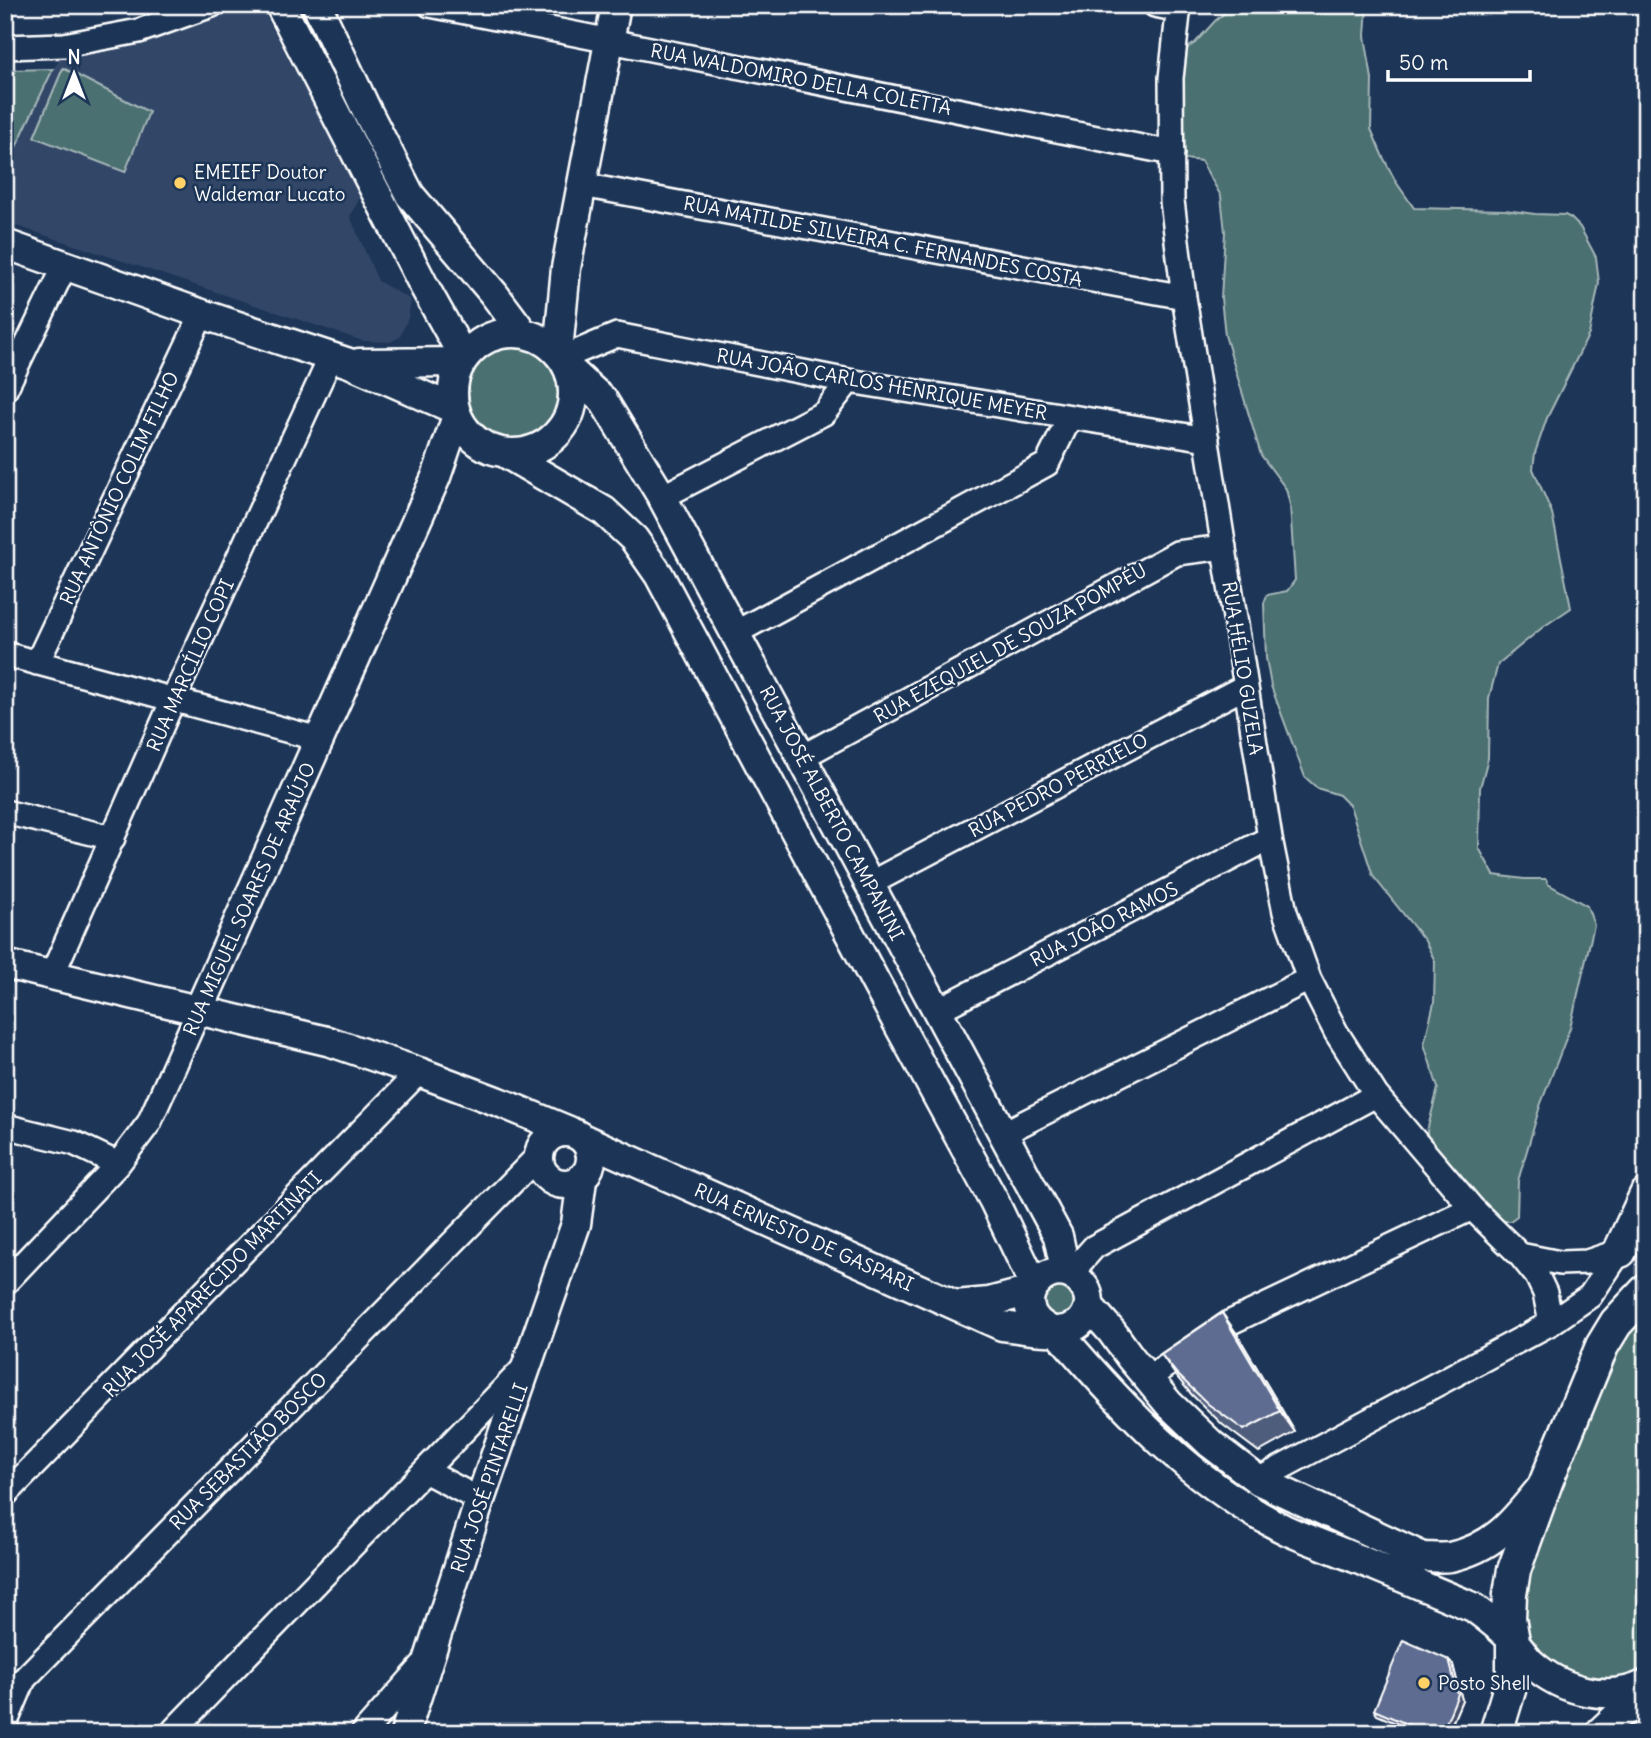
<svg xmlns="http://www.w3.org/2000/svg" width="1651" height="1738" viewBox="0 0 1651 1738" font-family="Delius,sans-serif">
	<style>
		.built { fill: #304668 }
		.green { fill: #4c6f71; stroke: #a6b7b8; stroke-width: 2 }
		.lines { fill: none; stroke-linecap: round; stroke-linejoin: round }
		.minor-casing { stroke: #fff; stroke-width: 28 }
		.tertiary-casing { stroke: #fff; stroke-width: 33 }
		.secondary-casing { stroke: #fff; stroke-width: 37 }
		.minor { stroke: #1d3557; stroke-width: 23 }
		.tertiary { stroke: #1d3557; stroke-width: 28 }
		.secondary { stroke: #1d3557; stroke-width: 32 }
		.wall { fill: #505d7c; stroke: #fff; stroke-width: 2 }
		.shaded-wall { fill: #414c65; stroke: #fff; stroke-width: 2 }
		.building { fill: #5d6c90; stroke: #fff; stroke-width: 2 }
		.poi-dot { fill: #ffd166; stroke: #1d3557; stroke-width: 2.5 }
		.labels { text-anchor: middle; stroke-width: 5; stroke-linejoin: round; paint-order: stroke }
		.street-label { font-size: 19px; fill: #fff; stroke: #1d3557 }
		.poi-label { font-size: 19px; fill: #fff; stroke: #1d3557; text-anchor: start }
	</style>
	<rect width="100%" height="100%" fill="#1d3557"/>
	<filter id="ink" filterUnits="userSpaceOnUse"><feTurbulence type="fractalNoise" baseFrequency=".0143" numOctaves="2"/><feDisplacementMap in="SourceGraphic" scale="14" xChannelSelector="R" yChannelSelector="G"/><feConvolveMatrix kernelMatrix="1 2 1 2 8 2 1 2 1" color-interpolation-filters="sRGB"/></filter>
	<g filter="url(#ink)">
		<path class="built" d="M 238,5 L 260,5 L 361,196 L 350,216 L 378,281 L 411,300 L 408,318 L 400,337 L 390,342 L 363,341 L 5,222 L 5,170 L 53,69 L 64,54 L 140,40 Z"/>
		<path class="green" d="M 1234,5 L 1367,5 L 1365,36 L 1372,79 L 1371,129 L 1382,155 L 1396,182 L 1414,208 L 1505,210 L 1535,214 L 1565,215 L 1571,218 L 1580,227 L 1596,257 L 1599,283 L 1589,334 L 1547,418 L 1535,453 L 1533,469 L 1552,513 L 1571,608 L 1543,627 L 1498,664 L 1489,698 L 1488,758 L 1480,788 L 1479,848 L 1494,875 L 1524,879 L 1546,879 L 1548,884 L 1587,906 L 1594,925 L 1570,1028 L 1540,1106 L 1518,1181 L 1517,1216 L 1510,1221 L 1498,1221 L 1429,1156 L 1427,1131 L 1438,1088 L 1424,1044 L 1434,1003 L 1435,961 L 1425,941 L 1373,876 L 1350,806 L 1339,795 L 1317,788 L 1305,777 L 1271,686 L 1266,658 L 1264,603 L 1267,595 L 1287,591 L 1295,580 L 1290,505 L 1286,489 L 1261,455 L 1225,335 L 1221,298 L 1225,232 L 1221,196 L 1201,161 L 1176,158 L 1168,152 L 1159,122 L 1165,79 L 1184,50 L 1195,43 L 1215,21 Z
			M 63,68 L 149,112 L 125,172 L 34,137 Z
			M 53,69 L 5,170 L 5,70 Z
			M468 394a47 47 0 1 1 94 0a47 47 0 1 1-94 0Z
			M 1060,1285 C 1077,1290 1080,1300 1072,1315 L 1051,1319 L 1041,1303 L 1044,1292 Z
			M 1646,1312 L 1646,1673 L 1615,1682 L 1589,1679 L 1565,1671 L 1547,1658 L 1531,1639 L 1522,1616 L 1520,1587 L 1624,1332 Z"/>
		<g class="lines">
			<defs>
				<path id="minor" d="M 430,5 L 1172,153
					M 1155,5 L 1179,10
					M 1179,5 L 1171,78 L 1172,201 L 1184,297 L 1270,838 L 1285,912 L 1309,979 L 1336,1032 L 1376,1095 L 1472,1208 L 1520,1255 L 1537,1276 L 1545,1293 L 1551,1323
					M 5,47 L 64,45 L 139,31 L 212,5
					M 582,185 L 1184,297
					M 562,358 L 617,335 L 849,381 L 1207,439
					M 5,390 L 65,266
					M 662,497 L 824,413 L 849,381
					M 735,633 L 1047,464 L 1070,417
					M 5,654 L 319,739
					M 37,663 L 202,314
					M 802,757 L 1177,553 L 1224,547
					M 5,812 L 113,838
					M 869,884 L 1246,686
					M 52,975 L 173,700 L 331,357
					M 938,1010 L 1270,838
					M 5,1126 L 74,1143 L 118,1164
					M 1004,1133 L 1309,979
					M 1520,1255 L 1560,1263 L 1587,1262 L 1620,1251
					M 1070,1274 L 1094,1247 L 1376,1095
					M 5,1283 L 118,1164 L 149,1123 L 199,1010
					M 1148,1378 L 1229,1323 L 1472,1208
					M 425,1471 L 480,1500
					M 1258,1480 L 1551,1323 L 1590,1296 L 1620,1251
					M 5,1495 L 419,1072
					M 5,1724 L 24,1679 L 538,1156
					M 172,1733 L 175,1729 L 525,1367
					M 363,1733 L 426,1662"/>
				<path id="tertiary" d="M 280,5 L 424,286 L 464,358
					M 317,5 L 367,111 L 410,195 L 494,294 L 524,334
					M 5,244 L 202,314 L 349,363 L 454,409
					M453 393a60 60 0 1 1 120 0a60 60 0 1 1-120 0Z
					M 558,351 L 566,268 L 616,5
					M 359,363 L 461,362
					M 569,369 L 603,400 L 662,497 L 1058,1236 L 1066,1273
					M 505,453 L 604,511 L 634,539 L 659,575 L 877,985 L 994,1201 L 1034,1285
					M 5,964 L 331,1042 L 419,1072 L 504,1104 L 569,1131
					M 199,1010 L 436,477 L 457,416
					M539 1158a26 26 0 1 1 52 0a26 26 0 1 1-52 0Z
					M 584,1139 L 1002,1326 C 1027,1328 1074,1342 1086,1314 C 1090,1306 1090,1296 1085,1288 C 1057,1244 996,1304 1052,1331
					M 956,1305 L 989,1302 L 1031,1291
					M 1089,1306 L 1112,1332 L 1130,1357 L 1169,1404 L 1211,1444 L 1258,1480 L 1423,1557 C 1431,1557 1442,1558 1450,1557 C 1494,1548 1514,1521 1540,1489
					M 1058,1332 C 1123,1408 1194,1485 1286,1530 C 1308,1540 1332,1548 1355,1558 C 1395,1574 1434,1591 1473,1607 C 1488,1618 1502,1629 1514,1642 C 1520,1649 1525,1657 1531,1663 C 1562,1691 1608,1703 1646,1684
					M 405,1733 L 480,1500 L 576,1224 L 582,1180"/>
				<path id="secondary" d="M 1620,1251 L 1646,1195
					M 1496,1733 L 1513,1677 L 1513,1641 L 1509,1618 L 1510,1594 L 1514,1570 L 1546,1482 L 1602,1346 L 1616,1323 L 1646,1291
					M 1602,1733 L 1646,1692"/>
			</defs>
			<use href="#minor" class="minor-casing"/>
			<use href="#tertiary" class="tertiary-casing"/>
			<use href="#secondary" class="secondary-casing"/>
			<use href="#minor" class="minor"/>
			<use href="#tertiary" class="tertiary"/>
			<use href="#secondary" class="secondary"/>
		</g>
		<path class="wall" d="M 1222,1313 L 1237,1334 L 1295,1432 L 1259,1452 L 1223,1425 L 1192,1395 L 1176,1376 L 1161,1354 Z
			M 1449,1660 L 1453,1665 L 1462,1700 L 1448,1733 L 1419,1733 L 1377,1715 L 1374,1710 Z"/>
		<path class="shaded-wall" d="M 1222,1313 L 1237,1334 L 1295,1432 L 1280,1411 Z
			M 1449,1660 L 1453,1665 L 1462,1700 L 1448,1733 L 1442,1733 Z"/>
		<path class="building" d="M 1222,1313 L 1280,1411 L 1244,1430 L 1208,1404 L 1177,1374 L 1161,1354 Z
			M 1403,1640 L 1449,1660 L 1458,1694 L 1442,1733 L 1428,1733 L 1374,1710 Z
			M 1646,1717 L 1646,1733 L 1630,1733 L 1627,1727 Z
			M 1323,1725 L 1341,1733 L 1320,1733 Z"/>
	</g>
	<g class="poi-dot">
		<circle cx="180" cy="183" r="7"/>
		<circle cx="1424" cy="1683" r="7"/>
	</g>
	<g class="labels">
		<g class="street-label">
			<text transform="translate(801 79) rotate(11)" y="7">RUA WALDOMIRO DELLA COLETTA</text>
			<text transform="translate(883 241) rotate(11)" y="7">RUA MATILDE SILVEIRA C. FERNANDES COSTA</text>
			<text transform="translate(882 384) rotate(10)" y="7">RUA JOÃO CARLOS HENRIQUE MEYER</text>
			<text transform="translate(119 488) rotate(-65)" y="7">RUA ANTÔNIO COLIM FILHO</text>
			<text transform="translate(1010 643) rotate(-29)" y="7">RUA EZEQUIEL DE SOUZA POMPÉU</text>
			<text transform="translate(190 665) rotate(-66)" y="7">RUA MARCÍLIO COPI</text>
			<text transform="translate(1243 668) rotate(81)" y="7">RUA HÉLIO GUZELA</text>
			<text transform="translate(1058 785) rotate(-28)" y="7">RUA PEDRO PERRIELO</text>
			<text transform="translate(832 813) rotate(62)" y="7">RUA JOSÉ ALBERTO CAMPANINI</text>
			<text transform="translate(249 899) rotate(-66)" y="7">RUA MIGUEL SOARES DE ARAÚJO</text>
			<text transform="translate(1104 924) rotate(-27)" y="7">RUA JOÃO RAMOS</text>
			<text transform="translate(804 1237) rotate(24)" y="7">RUA ERNESTO DE GASPARI</text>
			<text transform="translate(212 1284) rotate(-46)" y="7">RUA JOSÉ APARECIDO MARTINATI</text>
			<text transform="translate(248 1451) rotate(-45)" y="7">RUA SEBASTIÃO BOSCO</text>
			<text transform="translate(489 1478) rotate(-71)" y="7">RUA JOSÉ PINTARELLI</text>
		</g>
		<g class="poi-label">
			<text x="194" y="179">EMEIEF Doutor<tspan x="194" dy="22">Waldemar Lucato</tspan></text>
			<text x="1438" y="1690">Posto Shell</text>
		</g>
	</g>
	<rect width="1651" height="1738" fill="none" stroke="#1d3557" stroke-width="28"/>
	<rect x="14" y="14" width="1623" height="1710" fill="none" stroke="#fff" stroke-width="2.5" filter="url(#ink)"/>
	<g transform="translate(74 74)" stroke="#1d3557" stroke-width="5" paint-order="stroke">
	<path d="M0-5L12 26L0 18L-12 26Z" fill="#ffffff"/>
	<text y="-10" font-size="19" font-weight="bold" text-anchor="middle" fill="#ffffff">N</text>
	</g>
	<path d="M1388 70v10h142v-10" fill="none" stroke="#ffffff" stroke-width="3.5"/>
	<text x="1399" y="70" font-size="21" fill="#ffffff" stroke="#1d3557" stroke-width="5" paint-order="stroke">50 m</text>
</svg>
